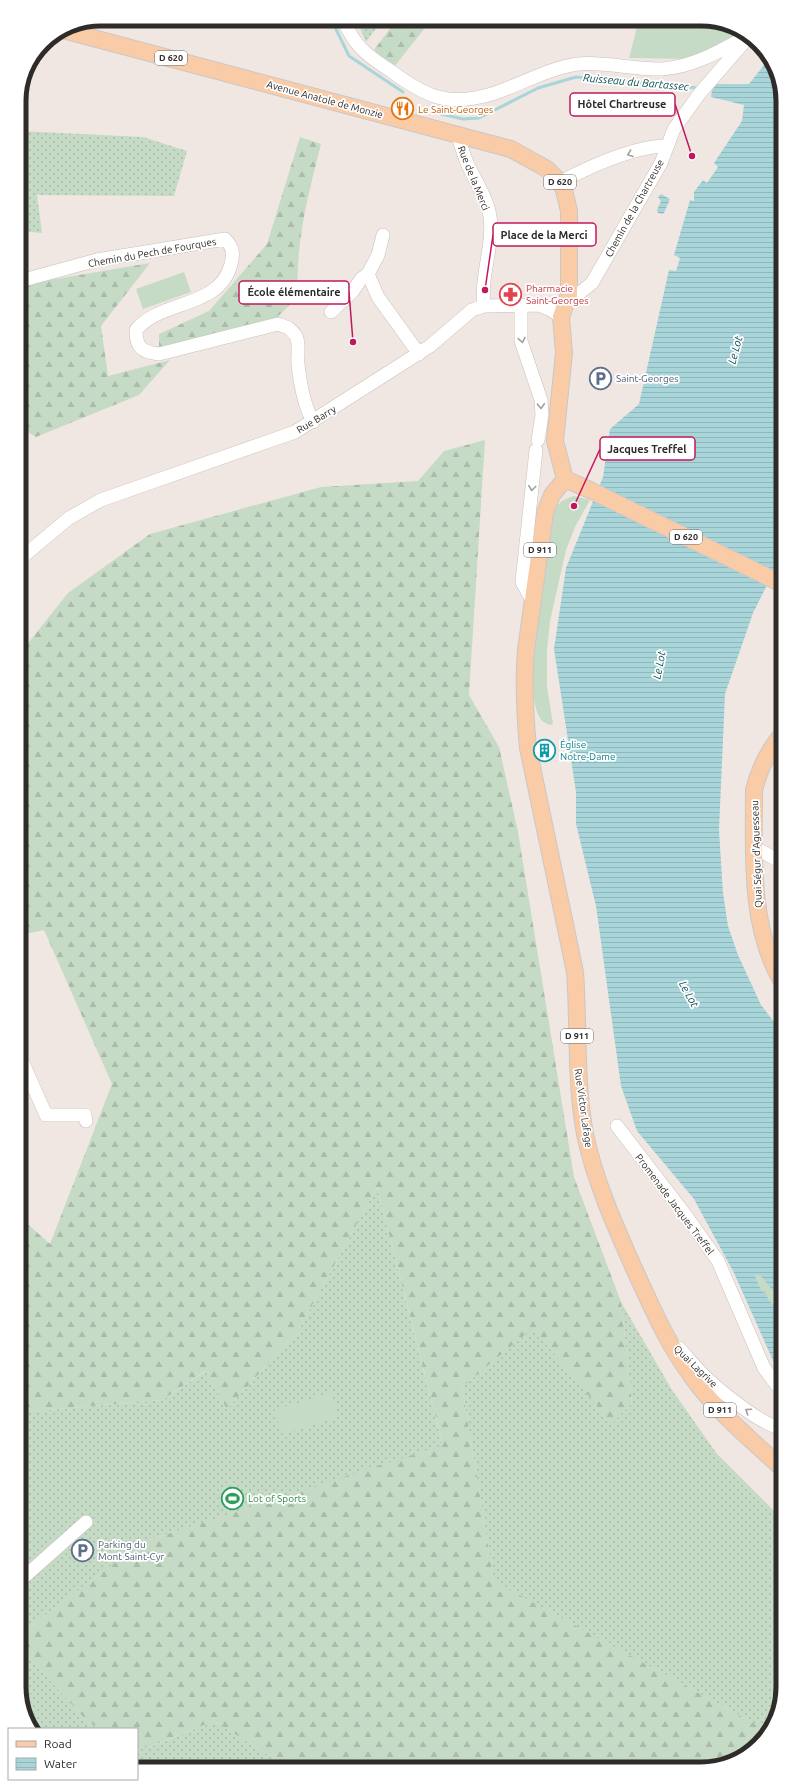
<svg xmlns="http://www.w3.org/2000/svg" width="802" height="1788" viewBox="0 0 802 1788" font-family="Ubuntu,sans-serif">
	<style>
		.grass { fill: url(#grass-dots) }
		.forest { fill: url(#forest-firs) }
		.garden { fill: #c6dbc5 }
		.water { fill: url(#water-rules) }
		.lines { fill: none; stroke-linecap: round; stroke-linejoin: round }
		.stream { stroke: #a8d5da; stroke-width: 3 }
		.minor-casing { stroke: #c8c0bb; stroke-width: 14 }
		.major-casing { stroke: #c9c8c7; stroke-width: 18 }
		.minor { stroke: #fff; stroke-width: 13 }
		.major { stroke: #facba7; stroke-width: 16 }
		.oneway { stroke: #a1a09f }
		.labels { text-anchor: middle; stroke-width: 3.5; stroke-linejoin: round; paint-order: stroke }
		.shield { fill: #fff; stroke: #6d6b69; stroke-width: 1 }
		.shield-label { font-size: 9px; font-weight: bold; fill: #2e2b29 }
		.street-label { font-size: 10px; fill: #2e2b29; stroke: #fff }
		.food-label { font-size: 10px; fill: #c56008; stroke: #fff; text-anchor: start }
		.health-label { font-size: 10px; fill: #be3a42; stroke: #fff; text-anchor: start }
		.service-label { font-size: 10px; fill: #4e5e75; stroke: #fff; text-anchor: start }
		.culture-label { font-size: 10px; fill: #0d838f; stroke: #fff; text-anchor: start }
		.leisure-label { font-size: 10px; fill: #27864d; stroke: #fff; text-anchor: start }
		.water-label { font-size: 11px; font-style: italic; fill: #0b4e54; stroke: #fff }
		.rim { fill: none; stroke: #2e2b29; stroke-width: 5 }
		.leader { fill: none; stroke: #c2185b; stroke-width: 1.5 }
		.callout-dot { fill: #c2185b; stroke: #fff; stroke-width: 1.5 }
		.callout { fill: #fff; stroke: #c2185b; stroke-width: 1.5 }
		.callout-label { font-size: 11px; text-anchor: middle; font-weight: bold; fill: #2e2b29 }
	</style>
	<defs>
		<pattern id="grass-dots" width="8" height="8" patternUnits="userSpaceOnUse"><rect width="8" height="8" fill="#c6dbc5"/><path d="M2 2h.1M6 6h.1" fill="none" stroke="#aabca9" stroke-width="1.8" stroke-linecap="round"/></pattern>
		<pattern id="forest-firs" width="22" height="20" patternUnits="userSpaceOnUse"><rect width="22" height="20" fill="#c6dbc5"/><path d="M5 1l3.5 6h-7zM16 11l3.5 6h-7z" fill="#aabca9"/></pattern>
		<pattern id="water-rules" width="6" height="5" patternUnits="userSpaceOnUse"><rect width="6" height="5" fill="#a8d5da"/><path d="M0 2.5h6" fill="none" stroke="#91b7bb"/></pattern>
	</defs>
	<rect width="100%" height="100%" fill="#f0e7e2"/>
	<path class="grass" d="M 356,19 L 383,19 L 366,42 Z
		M 19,131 L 143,137 L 187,151 L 174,196 L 37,195 L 42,233 L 20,231 Z
		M 377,1187 L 443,1446 L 143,1542 L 23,1632 L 23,1412 L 162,1400 L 206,1371 L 227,1409 L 299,1329 Z
		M 621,1302 L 672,1390 L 717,1454 L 783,1520 L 783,1687 L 768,1731 L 494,1582 L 462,1387 L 533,1327 L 612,1423 L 632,1403 Z
		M 23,1651 L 89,1723 L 104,1729 L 35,1729 L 23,1714 Z
		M 214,1721 L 289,1768 L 137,1769 L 137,1742 L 150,1747 Z"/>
	<path class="forest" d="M 397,19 L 432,19 L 394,67 L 374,50 Z
		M 300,137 L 321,144 C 308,196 295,243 298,297 L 271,323 L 159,347 L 159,334 L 209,311 L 267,244 Z
		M 150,263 L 101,326 L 108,376 L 170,360 L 139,395 L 36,437 L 23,429 L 20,430 L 20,285 Z
		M 485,440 L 469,695 L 499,747 L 518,832 L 574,1177 L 621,1302 L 632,1403 L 612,1424 L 533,1328 L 462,1387 L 494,1581 L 768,1731 L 766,1737 L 728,1765 L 289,1768 L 214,1721 L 149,1747 L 137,1742 L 137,1729 L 104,1729 L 89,1723 L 23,1651 L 23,1632 L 143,1542 L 443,1445 L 377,1187 L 299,1329 L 227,1409 L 205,1371 L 162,1400 L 23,1412 L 22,1219 L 50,1244 L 112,1084 L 44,930 L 21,935 L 21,652 L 68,593 L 150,534 L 321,487 L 418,481 L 444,451 Z
		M 755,1275 L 760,1275 L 773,1291 L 782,1297 L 782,1317 L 759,1286 Z"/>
	<path class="garden" d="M 639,19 L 707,19 L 743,33 L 691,59 L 629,58 Z
		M 184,272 L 191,292 L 143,309 L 136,289 Z
		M 574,496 L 590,500 L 575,527 L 566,550 L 550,621 L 547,651 L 547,687 L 553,724 L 550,725 C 546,723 542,722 540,718 C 520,686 546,556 552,515 C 556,504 563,499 574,496 Z
		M 331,1393 L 338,1417 L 282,1434 L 274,1410 Z"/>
	<path class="water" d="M 768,60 L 779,74 L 780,554 L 777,565 L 753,613 L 725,694 L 719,830 L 723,893 L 728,926 L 738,955 L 761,1005 L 781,1031 L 782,1297 L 773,1291 L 760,1275 L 755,1275 L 759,1286 L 782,1317 L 782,1376 L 775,1365 L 734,1273 L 694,1199 L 637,1131 L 621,1086 L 596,906 L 576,824 L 576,792 L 554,649 L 566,568 L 603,477 L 610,429 L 639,404 L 669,270 L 676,271 L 680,258 L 674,255 L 690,200 L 694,201 L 694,192 L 703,180 L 707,183 L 718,167 L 714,163 L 742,121 L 744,105 L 711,97 L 712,90 L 717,84 L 749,84 Z
		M 661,194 L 670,199 L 664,213 L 662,214 L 658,213 L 657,210 L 661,201 L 658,197 Z"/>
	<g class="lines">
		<path class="stream" d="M 331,19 L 349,56 L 403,92
			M 441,114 L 463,119 L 479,118 L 538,88 L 576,77 L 698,88"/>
		<defs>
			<path id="minor" d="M 342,19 C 348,29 353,41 362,49 C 370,58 381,64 391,71 C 426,97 448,107 492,94 C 520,85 548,68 578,64 C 602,61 636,70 662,69 C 694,67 722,50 749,35
				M 458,136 C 461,146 464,156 468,165 C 476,182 487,198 490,216 C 494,246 480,276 484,306
				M 560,182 C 589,167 634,146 667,146
				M 383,235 L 378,255 L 368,274 L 378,297 L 419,354
				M 20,281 L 97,260 L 225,239 C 233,247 234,254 231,264 C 220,309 161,299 136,330 C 136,348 142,352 159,354 L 278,324 C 286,327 291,328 296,336 C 300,343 297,356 298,364 C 300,383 304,405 313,422
				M 569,294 L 577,295 L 592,283 L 661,163 L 674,129 L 700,93 L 746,40
				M 521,305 L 521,341 L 541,400 L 542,415 L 538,440
				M 331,312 L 353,291 L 361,279 L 368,274
				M 20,559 L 69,518 L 101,500 L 295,432 L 430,346 L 472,310 L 484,306 L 539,305 L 551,310 L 561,317
				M 534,597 L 529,595 L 522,582 L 536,450
				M 768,753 L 780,758
				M 754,847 L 781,862
				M 768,953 L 781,951
				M 22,1061 L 46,1115 L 85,1115 L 86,1121
				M 617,1126 L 687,1217 L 718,1261 L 764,1368 L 782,1392
				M 679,1348 C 690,1360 699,1372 711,1382 C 724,1394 766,1428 782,1428
				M 23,1578 L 86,1522"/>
			<path id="major" d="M 63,30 L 511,149 L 547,169 L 560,182 L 564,190 L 569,211 L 569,294 L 561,317 L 564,353 L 555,441 L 565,479
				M 565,479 L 552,495 L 545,513 L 526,650 C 523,683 525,715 528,748 L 575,972 C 579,1026 575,1080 585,1134 C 595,1182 616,1228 636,1273 C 652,1307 667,1343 690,1374 C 715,1410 750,1439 782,1468
				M 565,479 L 592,491 L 780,583
				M 780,737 C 767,753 759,770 754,790 C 754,852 749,925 781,980"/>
		</defs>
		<use href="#minor" class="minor-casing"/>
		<use href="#major" class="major-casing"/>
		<use href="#minor" class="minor"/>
		<use href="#major" class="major"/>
	</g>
	<defs><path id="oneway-chevron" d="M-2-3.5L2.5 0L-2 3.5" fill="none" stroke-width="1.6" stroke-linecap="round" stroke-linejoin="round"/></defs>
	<g class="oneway">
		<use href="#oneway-chevron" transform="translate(630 154) rotate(160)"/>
		<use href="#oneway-chevron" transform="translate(522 340) rotate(79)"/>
		<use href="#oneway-chevron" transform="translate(541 406) rotate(87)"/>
		<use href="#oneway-chevron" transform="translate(532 488) rotate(97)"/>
		<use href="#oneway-chevron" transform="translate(748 1411) rotate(-146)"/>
	</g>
	<defs>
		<symbol id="restaurant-ring" viewBox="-11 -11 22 22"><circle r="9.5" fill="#fff" stroke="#e8710a" stroke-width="1.5"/><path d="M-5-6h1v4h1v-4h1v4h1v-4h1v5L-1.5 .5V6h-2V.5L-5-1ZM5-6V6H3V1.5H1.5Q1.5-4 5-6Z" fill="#e8710a"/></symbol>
		<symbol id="pharmacy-ring" viewBox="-11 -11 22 22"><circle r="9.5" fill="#fff" stroke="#e0444e" stroke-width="1.5"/><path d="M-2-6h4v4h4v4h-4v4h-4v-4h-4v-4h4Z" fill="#e0444e"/></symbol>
		<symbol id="parking-ring" viewBox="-11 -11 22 22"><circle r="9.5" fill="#fff" stroke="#5c6f8a" stroke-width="1.5"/><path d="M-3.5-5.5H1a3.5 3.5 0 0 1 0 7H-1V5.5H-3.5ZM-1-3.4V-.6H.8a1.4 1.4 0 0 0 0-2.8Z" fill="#5c6f8a"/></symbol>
		<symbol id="building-ring" viewBox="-11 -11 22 22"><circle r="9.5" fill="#fff" stroke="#0f9aa8" stroke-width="1.5"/><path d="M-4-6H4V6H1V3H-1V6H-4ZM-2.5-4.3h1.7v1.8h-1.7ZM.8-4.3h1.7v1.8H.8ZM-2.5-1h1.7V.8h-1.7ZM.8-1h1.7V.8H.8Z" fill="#0f9aa8"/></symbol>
		<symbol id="stadium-ring" viewBox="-11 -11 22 22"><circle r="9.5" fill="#fff" stroke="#2e9e5b" stroke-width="1.5"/><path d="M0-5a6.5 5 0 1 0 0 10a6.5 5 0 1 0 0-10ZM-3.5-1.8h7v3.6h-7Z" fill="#2e9e5b"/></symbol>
	</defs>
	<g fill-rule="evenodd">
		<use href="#restaurant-ring" x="390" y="96" width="25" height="25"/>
		<use href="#pharmacy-ring" x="498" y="282" width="25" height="25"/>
		<use href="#parking-ring" x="588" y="366" width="25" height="25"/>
		<use href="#building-ring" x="532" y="738" width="25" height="25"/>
		<use href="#stadium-ring" x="220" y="1486" width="25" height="25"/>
		<use href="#parking-ring" x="70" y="1538" width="25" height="25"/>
	</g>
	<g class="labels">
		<g class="shield">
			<rect x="155" y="51" width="32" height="14" rx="3"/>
			<rect x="544" y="175" width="32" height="14" rx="3"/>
			<rect x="670" y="530" width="32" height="14" rx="3"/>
			<rect x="524" y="543" width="32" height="14" rx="3"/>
			<rect x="561" y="1029" width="32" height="14" rx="3"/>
			<rect x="704" y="1403" width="32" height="14" rx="3"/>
		</g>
		<g class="shield-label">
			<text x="171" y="61">D 620</text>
			<text x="560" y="185">D 620</text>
			<text x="686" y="540">D 620</text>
			<text x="540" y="553">D 911</text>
			<text x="577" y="1039">D 911</text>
			<text x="720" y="1413">D 911</text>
		</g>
		<g class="street-label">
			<text transform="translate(325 99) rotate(15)" y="4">Avenue Anatole de Monzie</text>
			<text transform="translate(474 178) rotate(68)" y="4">Rue de la Merci</text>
			<text transform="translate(634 208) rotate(-61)" y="4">Chemin de la Chartreuse</text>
			<text transform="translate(152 252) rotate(-10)" y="4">Chemin du Pech de Fourques</text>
			<text transform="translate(316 419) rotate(-31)" y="4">Rue Barry</text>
			<text transform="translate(756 854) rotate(-92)" y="4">Quai Ségur d'Aguesseau</text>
			<text transform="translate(584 1108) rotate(82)" y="4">Rue Victor Lafage</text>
			<text transform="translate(675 1204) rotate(53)" y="4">Promenade Jacques Treffel</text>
			<text transform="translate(696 1366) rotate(44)" y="4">Quai Lagrive</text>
		</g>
		<g class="food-label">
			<text x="418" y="113">Le Saint-Georges</text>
		</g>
		<g class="health-label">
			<text x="526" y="292">Pharmacie<tspan x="526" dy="12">Saint-Georges</tspan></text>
		</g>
		<g class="service-label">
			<text x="616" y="382">Saint-Georges</text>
			<text x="98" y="1548">Parking du<tspan x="98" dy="12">Mont Saint-Cyr</tspan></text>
		</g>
		<g class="culture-label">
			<text x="560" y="748">Église<tspan x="560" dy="12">Notre-Dame</tspan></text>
		</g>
		<g class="leisure-label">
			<text x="248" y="1502">Lot of Sports</text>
		</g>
		<g class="water-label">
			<text transform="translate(636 82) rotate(5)" y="4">Ruisseau du Bartassec</text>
			<text transform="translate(735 350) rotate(-75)" y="4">Le Lot</text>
			<text transform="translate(659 665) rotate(-79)" y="4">Le Lot</text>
			<text transform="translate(689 994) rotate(61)" y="4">Le Lot</text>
		</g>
	</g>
	<path d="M0 0H802V1788H0ZM101 26H701A75 75 0 0 1 776 101V1687A75 75 0 0 1 701 1762H101A75 75 0 0 1 26 1687V101A75 75 0 0 1 101 26Z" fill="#fff" fill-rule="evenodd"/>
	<path class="rim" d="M101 26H701A75 75 0 0 1 776 101V1687A75 75 0 0 1 701 1762H101A75 75 0 0 1 26 1687V101A75 75 0 0 1 101 26Z"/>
	<path class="leader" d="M692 156L675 104M485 290L493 235M353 342L349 292M574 506L600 449"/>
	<g class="callout-dot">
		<circle cx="692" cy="156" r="4"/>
		<circle cx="485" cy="290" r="4"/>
		<circle cx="353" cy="342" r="4"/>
		<circle cx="574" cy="506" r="4"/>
	</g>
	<g class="callout">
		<rect x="570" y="93" width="105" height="23" rx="4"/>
		<rect x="493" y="223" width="103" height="23" rx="4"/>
		<rect x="239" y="281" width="110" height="23" rx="4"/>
		<rect x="600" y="437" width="95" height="23" rx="4"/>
	</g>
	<g class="callout-label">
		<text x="622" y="108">Hôtel Chartreuse</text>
		<text x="544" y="239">Place de la Merci</text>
		<text x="294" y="296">École élémentaire</text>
		<text x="647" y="453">Jacques Treffel</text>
	</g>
	<rect x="8" y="1728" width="130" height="52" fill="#ffffff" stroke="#abaaa9"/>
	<rect x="16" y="1741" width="20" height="6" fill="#facba7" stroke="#abaaa9"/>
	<text x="44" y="1748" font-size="12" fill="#2e2b29">Road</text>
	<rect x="16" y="1758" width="20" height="12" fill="url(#water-rules)" stroke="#abaaa9"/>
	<text x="44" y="1768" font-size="12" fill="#2e2b29">Water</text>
</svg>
